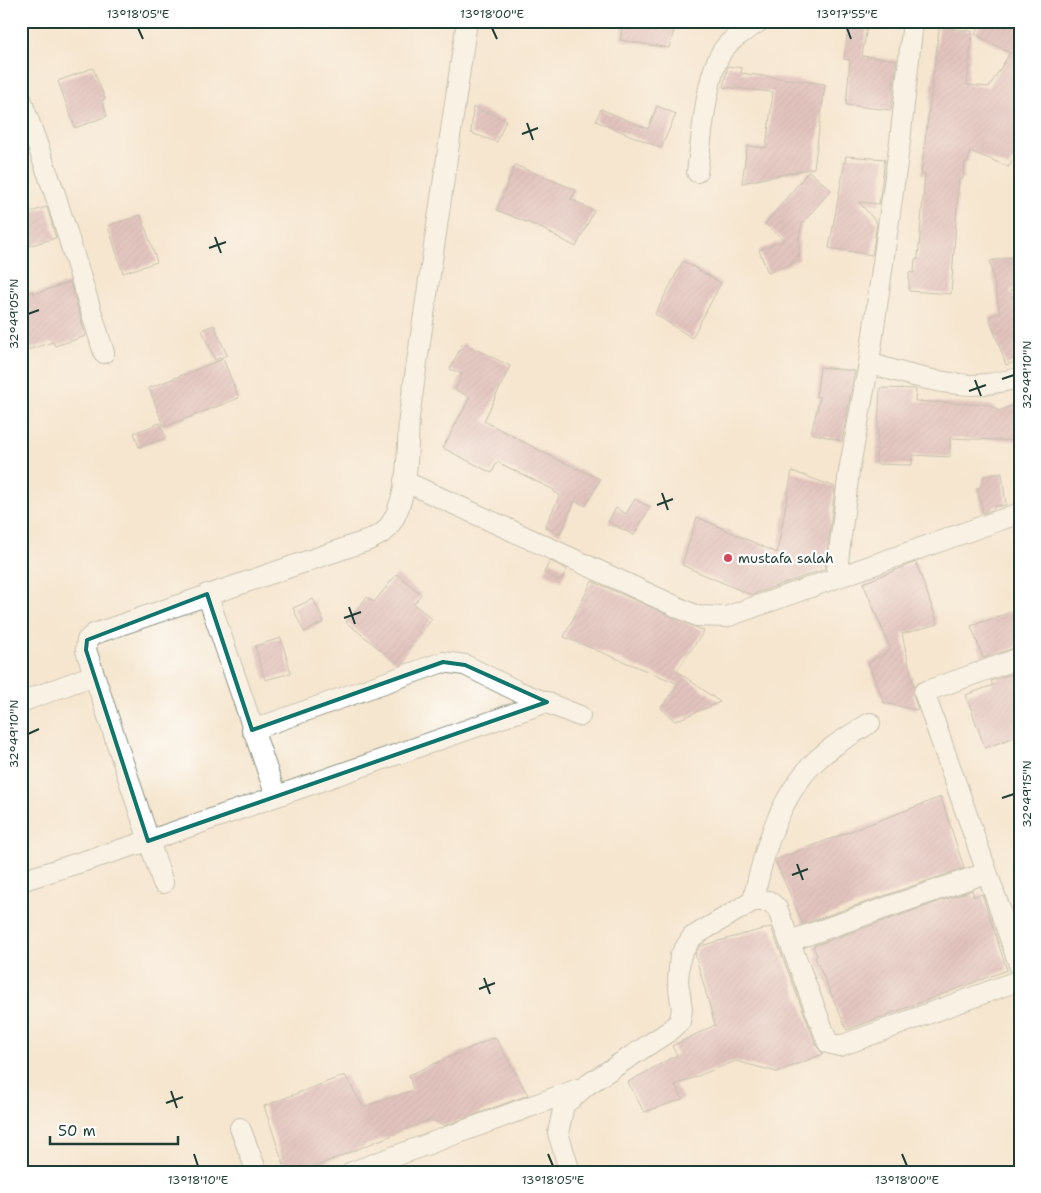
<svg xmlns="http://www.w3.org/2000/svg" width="1041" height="1193" viewBox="0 0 1041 1193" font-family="'Shantell Sans',sans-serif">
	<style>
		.building { fill: url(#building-hatch) }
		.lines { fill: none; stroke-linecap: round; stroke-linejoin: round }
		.minor-casing { stroke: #8a9282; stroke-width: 22 }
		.minor { stroke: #fff; stroke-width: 20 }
		.marked { fill: none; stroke: #0f766e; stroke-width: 4; stroke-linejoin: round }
		.ticks { fill: none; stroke: #1f3d34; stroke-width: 2 }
		.poi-dot { fill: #d1495b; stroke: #fff; stroke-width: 2 }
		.labels { text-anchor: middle; stroke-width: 4.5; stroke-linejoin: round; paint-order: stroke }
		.poi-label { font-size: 14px; fill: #1f3d34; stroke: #fff; text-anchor: start }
		.neatline { fill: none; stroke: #1f3d34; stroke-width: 2 }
		.ticks-label { font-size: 12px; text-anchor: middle; fill: #1f3d34 }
	</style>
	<defs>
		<pattern id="building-hatch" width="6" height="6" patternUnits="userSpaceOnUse" patternTransform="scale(1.25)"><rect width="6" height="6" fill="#ca99a8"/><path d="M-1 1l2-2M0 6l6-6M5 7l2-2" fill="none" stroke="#a37e8a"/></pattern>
	</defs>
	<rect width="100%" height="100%" fill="#fff"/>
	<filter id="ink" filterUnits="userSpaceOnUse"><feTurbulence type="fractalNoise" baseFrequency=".02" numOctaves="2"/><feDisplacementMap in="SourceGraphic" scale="10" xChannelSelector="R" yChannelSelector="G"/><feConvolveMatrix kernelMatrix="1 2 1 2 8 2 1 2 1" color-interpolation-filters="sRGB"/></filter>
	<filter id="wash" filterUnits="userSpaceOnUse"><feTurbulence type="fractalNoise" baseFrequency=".0096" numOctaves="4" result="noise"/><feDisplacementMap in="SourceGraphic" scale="20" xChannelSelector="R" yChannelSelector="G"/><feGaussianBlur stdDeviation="1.12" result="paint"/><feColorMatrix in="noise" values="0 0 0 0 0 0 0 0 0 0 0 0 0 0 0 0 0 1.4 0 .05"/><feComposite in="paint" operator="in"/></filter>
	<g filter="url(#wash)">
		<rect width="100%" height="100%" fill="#f5e6cf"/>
		<g id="blocks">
			<path class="building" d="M 624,21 L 664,21 L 662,27 L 674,30 L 669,48 L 620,40 Z
				M 849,21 L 868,21 L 862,56 L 897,60 L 891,110 L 846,105 L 850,60 L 844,59 Z
				M 940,21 L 953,21 L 952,29 L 972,31 L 967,85 L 989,87 L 1010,53 L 975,34 L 982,21 L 1020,21 L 1020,163 L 1012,160 L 1009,167 L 970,151 L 968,162 L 965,162 L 963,179 L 959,178 L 951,294 L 909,291 L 909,272 L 914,273 L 915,259 L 918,259 L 925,174 L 921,174 Z
				M 728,66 L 742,68 L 741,73 L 825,84 L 814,168 L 742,183 L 747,146 L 766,148 L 773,92 L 723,87 Z
				M 93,68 L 105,99 L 102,100 L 107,116 L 75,128 L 58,81 Z
				M 657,106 L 676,114 L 661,148 L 596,121 L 601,109 L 648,129 Z
				M 473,107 L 506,120 L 497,142 L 471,133 Z
				M 846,156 L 885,159 L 879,204 L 859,202 L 877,223 L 872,255 L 829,248 Z
				M 515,165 L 576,190 L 571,199 L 594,211 L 576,247 L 541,228 L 497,210 Z
				M 809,171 L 831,190 L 802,224 L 799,238 L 799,260 L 768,273 L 759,250 L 784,240 L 765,224 Z
				M 47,207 L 56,238 L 21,248 L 21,215 Z
				M 141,215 L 157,262 L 123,273 L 108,226 Z
				M 1020,256 L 1020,288 L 1010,290 L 1020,316 L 1020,360 L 1006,365 L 989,317 L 1000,313 L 990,261 Z
				M 683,261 L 721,283 L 692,338 L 655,314 Z
				M 70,282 L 86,336 L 55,346 L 53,342 L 21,352 L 21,295 L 33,291 L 34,294 Z
				M 214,325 L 227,355 L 215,360 L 202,330 Z
				M 463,343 L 510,366 L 484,421 L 556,459 L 600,479 L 586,506 L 575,501 L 560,534 L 545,527 L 560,495 L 554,492 L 554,490 L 497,462 L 492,473 L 443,448 L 470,397 L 455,390 L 462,374 L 450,369 Z
				M 223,359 L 239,398 L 164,427 L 149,388 Z
				M 820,367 L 855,371 L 842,441 L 811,433 L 820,397 L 816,397 Z
				M 880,388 L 916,389 L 915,401 L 990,405 L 999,411 L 1020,402 L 1020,441 L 950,438 L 950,457 L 912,455 L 912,465 L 876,464 Z
				M 160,423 L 166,438 L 139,447 L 134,433 Z
				M 792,471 L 835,487 L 825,569 L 751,595 L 682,565 L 697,517 L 777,553 Z
				M 1002,473 L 1006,505 L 995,506 L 993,510 L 983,513 L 977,488 L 981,487 L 984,476 Z
				M 635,499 L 650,507 L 634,535 L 608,522 L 616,508 L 626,514 Z
				M 550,561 L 567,569 L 561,581 L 544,573 Z
				M 916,562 L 938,624 L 902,634 L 914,687 L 913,695 L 918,710 L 884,703 L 868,663 L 891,650 L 863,583 Z
				M 397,574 L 421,594 L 414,604 L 432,619 L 397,663 L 346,622 L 367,597 L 374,602 Z
				M 592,581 L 704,631 L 677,671 L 720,702 L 675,721 L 661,708 L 679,684 L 564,637 Z
				M 313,599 L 324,622 L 304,632 L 293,608 Z
				M 1020,609 L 1020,646 L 983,658 L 971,626 Z
				M 281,638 L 291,673 L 265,680 L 255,646 Z
				M 1020,671 L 1020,735 L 985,748 L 966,695 L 993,685 L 991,681 Z
				M 941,797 L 964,868 L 803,924 L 775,860 Z
				M 972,890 L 974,897 L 982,894 L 1007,970 L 847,1030 L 815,957 L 817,956 L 813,946 Z
				M 771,927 L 817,1047 L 823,1054 L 777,1072 L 736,1061 L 675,1085 L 683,1099 L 644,1112 L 628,1082 L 677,1055 L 672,1046 L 715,1025 L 695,954 L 700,946 Z
				M 495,1037 L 528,1095 L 444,1126 L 431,1119 L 302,1172 L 286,1172 L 264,1106 L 345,1075 L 363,1107 L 413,1090 L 409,1075 Z"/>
		</g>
	</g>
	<g filter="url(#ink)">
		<use href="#blocks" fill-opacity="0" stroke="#8a9282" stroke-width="1"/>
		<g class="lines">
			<defs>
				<path id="minor" d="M 21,99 L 55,194 L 104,353
					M 697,172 C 702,140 705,80 721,53 C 729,39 747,30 760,21
					M 869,363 C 898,372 928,381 959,384 C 978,387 1000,382 1020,378
					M 404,481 L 697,616 L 726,617 L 1020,513
					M 836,578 L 849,471 L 869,363 L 900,141 L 913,21
					M 207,594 L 276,796
					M 1020,658 L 924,692 L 1020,967
					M 21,702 L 94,675
					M 252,730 L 443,662 L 465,665 L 517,691 L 580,716
					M 21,881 L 148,841 L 547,702
					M 163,883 L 86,650 L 87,640 L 94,634 L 369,540 C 375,537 382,534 386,530 C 410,502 407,452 409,417 L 467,21
					M 753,901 C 763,855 776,805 809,768 C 826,749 849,736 870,723
					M 790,941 L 986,873
					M 240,1128 L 257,1172
					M 352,1172 L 578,1089
					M 570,1172 L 558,1133 L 564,1105 L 587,1085 L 668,1032 L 680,1021 L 682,1009 L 678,981 L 680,956 L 692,937 L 753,901 L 769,901 L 777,908 L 828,1043 L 840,1046 L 1020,980"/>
			</defs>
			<use href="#minor" class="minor-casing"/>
			<use href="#minor" class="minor"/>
		</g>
	</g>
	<path d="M0 0H1041V1193H0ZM 207,594 L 252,730 L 443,662 L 465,665 L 547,702 L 148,841 L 86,650 L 87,640 Z" fill="#f5e6cf" fill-opacity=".55" fill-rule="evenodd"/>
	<path class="marked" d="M 207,594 L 252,730 L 443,662 L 465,665 L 547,702 L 148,841 L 86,650 L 87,640 Z"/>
	<path class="ticks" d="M 138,28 L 143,39M 492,28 L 497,39M 847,28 L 851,39M 527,123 L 533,140M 522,134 L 538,128M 215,237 L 221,253M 209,248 L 226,242M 28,314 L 39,310M 1002,379 L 1014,375M 975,380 L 981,396M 969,391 L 986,385M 662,493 L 668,510M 657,505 L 673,499M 349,607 L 355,624M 344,618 L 361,612M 28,734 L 39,729M 1002,798 L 1014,794M 797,864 L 803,880M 792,875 L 808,869M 484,978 L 490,994M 479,989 L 495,983M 171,1091 L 177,1108M 166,1103 L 183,1097M 194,1154 L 198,1166M 548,1154 L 553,1166M 902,1154 L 907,1166"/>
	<circle class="poi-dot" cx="728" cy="558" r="5"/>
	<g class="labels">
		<g class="poi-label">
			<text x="738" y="563">mustafa salah</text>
		</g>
	</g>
	<rect width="1041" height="1193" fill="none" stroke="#fff" stroke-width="55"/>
	<path d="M50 1136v8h128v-8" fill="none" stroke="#1f3d34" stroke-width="2.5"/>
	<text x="58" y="1136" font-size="15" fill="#1f3d34" stroke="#ffffff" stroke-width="4" paint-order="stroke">50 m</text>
	<rect x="28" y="28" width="986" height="1138" class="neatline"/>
	<g class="ticks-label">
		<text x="138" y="18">13°18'05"E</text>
		<text x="492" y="18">13°18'00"E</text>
		<text x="847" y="18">13°17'55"E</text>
		<text transform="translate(14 314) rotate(-90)" y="4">32°49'05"N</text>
		<text transform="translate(1027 375) rotate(-90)" y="4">32°49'10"N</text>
		<text transform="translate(14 734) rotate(-90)" y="4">32°49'10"N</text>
		<text transform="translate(1027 794) rotate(-90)" y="4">32°49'15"N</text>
		<text x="198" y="1184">13°18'10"E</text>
		<text x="553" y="1184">13°18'05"E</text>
		<text x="907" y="1184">13°18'00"E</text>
	</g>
</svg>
